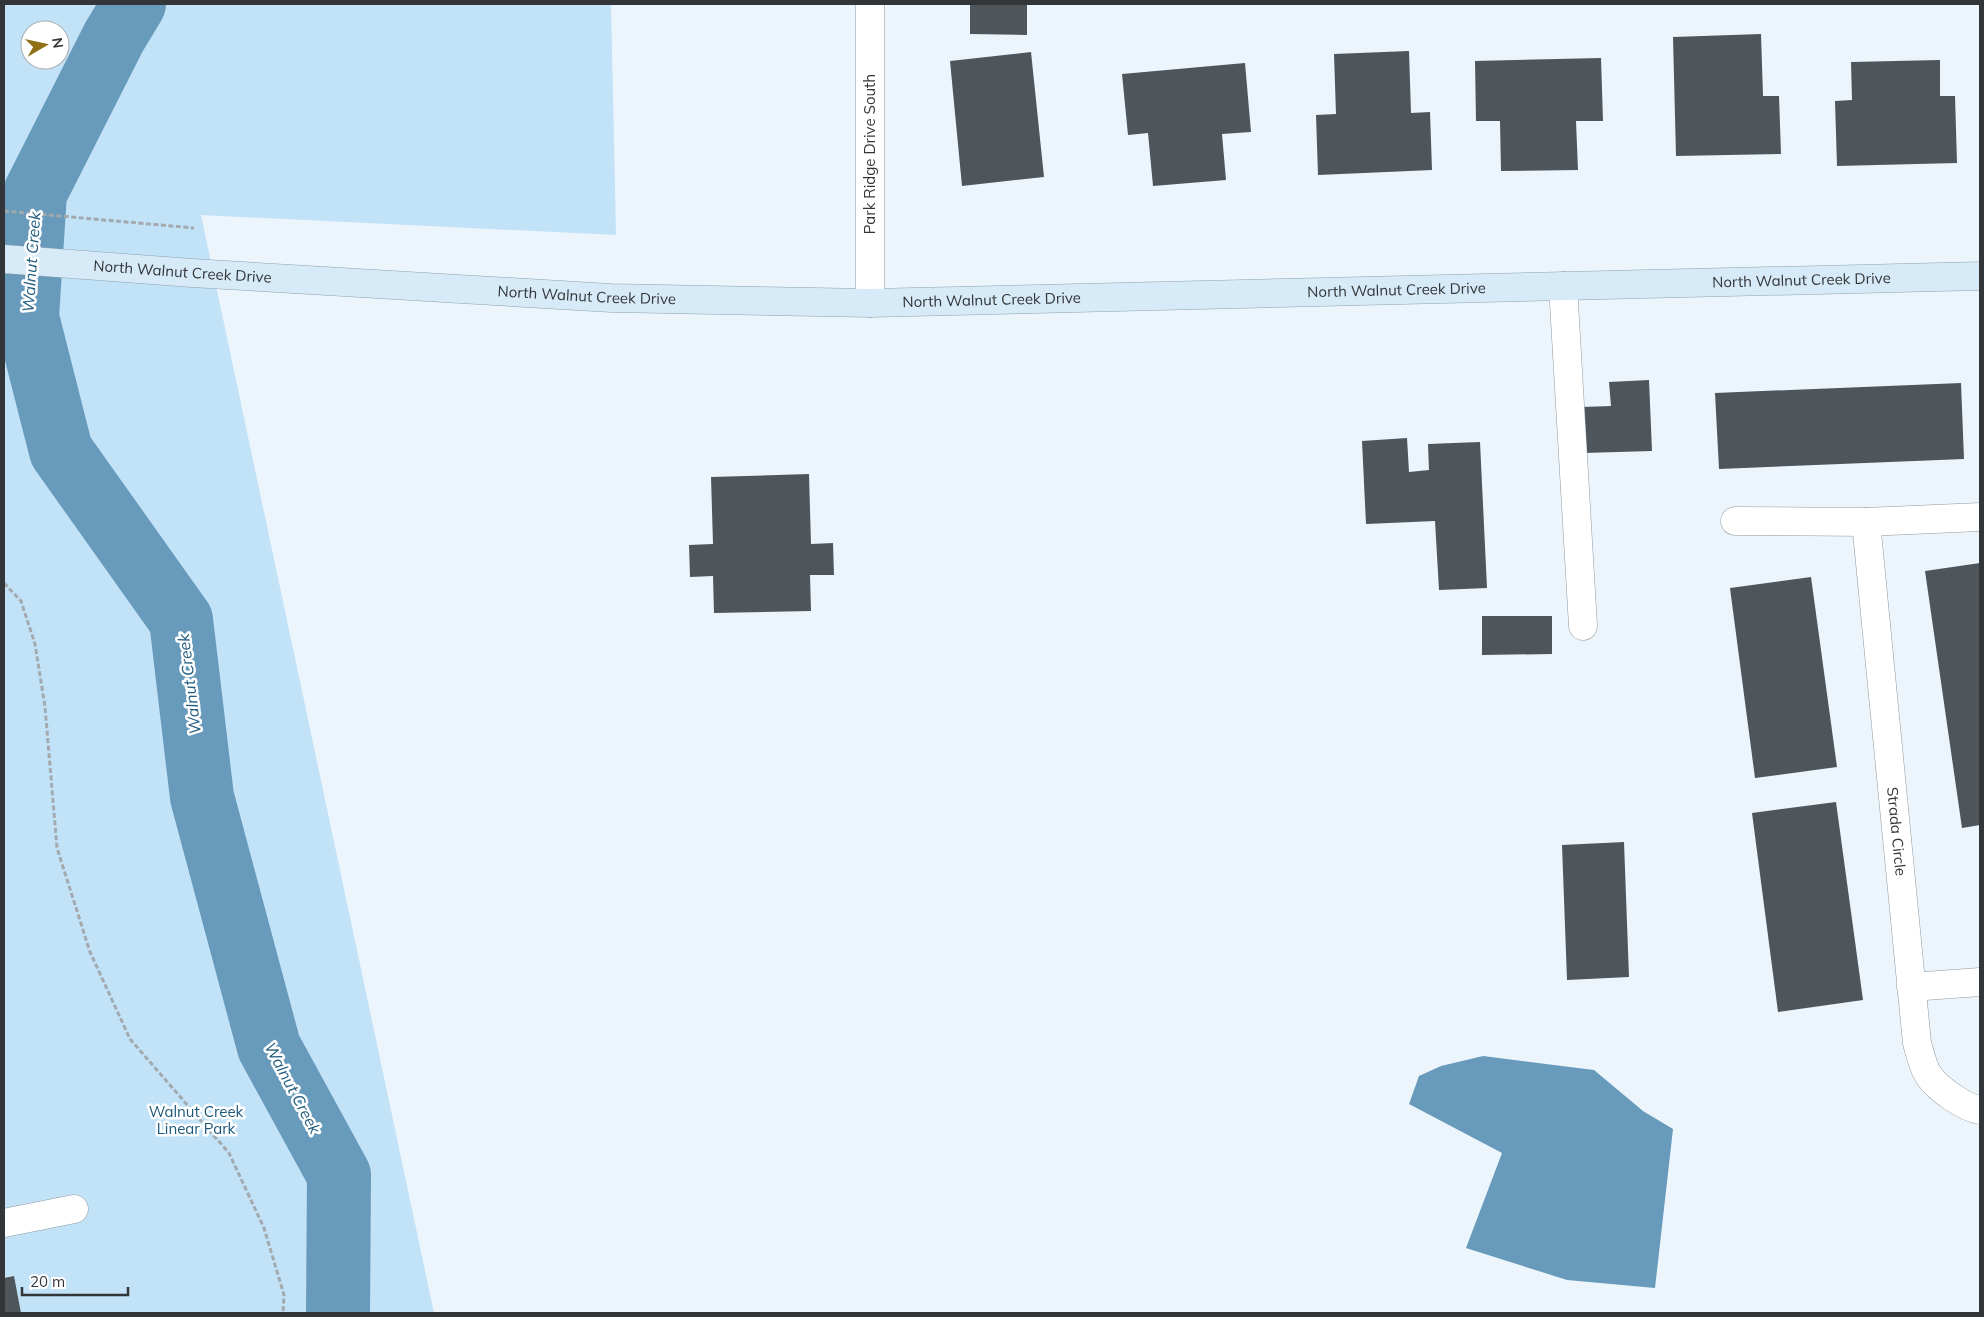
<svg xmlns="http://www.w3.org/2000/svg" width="1984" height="1317" viewBox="0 0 1984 1317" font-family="Mulish,sans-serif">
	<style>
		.green { fill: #c2e2f8; fill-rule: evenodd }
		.water { fill: #689abc }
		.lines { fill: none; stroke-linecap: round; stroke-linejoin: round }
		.river { stroke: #689abc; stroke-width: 64 }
		.building { fill: #4e555b }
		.minor-casing { stroke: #929a9f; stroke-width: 29 }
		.major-casing { stroke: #8da2b1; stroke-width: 29 }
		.path { stroke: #a3aaaf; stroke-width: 3; stroke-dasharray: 5 2.5; stroke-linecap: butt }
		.minor { stroke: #fff; stroke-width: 28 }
		.major { stroke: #d7eaf7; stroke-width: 28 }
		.labels { text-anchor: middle; stroke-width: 5; stroke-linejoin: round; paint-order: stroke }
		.street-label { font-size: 15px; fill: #333639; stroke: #fff }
		.park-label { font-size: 15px; fill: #1c587a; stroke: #fff }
		.water-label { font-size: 16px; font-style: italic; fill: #235e81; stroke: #fff }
	</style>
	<rect width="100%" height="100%" fill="#ecf5fb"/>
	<path class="green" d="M 4,4 L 611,4 L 616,235 L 201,215 L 434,1313 L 4,1313 ZM 30,30 L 60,30 L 60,60 L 30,60 Z"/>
	<path class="water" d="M 1483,1056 L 1594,1070 L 1643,1111 L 1673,1129 L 1655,1288 L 1567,1280 L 1466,1248 L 1502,1153 L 1409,1104 L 1419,1076 L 1441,1066 Z"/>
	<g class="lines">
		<path class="river" d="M 134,4 L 114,37 L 35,193 L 27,317 L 61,451 L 181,620 L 202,797 L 269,1047 L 339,1175 L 338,1313"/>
	</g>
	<path class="building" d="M 970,4 L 1027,4 L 1027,35 L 970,34 Z
		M 1761,34 L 1763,96 L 1779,96 L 1781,154 L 1676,156 L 1673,37 Z
		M 1409,51 L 1411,113 L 1430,112 L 1432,170 L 1318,175 L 1316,115 L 1336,114 L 1334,54 Z
		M 1031,52 L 1044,177 L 962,186 L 950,61 Z
		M 1601,58 L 1603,121 L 1576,121 L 1578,170 L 1501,171 L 1500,121 L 1476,121 L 1475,61 Z
		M 1940,60 L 1940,96 L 1955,96 L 1957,163 L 1837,166 L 1835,101 L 1852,100 L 1851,62 Z
		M 1245,63 L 1251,132 L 1222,134 L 1226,180 L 1153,186 L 1148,133 L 1128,135 L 1122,74 Z
		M 1649,380 L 1652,451 L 1584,453 L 1582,407 L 1611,406 L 1609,382 Z
		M 1961,383 L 1964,459 L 1719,469 L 1715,393 Z
		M 1407,438 L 1409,472 L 1429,470 L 1428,444 L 1480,442 L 1487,588 L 1439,590 L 1435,521 L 1366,524 L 1362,441 Z
		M 809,474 L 811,544 L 833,543 L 834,575 L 810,575 L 811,611 L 714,613 L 713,576 L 690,577 L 689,545 L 713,544 L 711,477 Z
		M 1980,563 L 1980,825 L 1962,828 L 1925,571 Z
		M 1811,577 L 1837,767 L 1755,778 L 1730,588 Z
		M 1482,616 L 1552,616 L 1552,654 L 1482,655 Z
		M 1836,802 L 1863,1000 L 1778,1012 L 1752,813 Z
		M 1624,842 L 1629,977 L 1567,980 L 1562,845 Z
		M 14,1276 L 21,1313 L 4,1313 L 4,1278 Z"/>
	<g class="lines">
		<defs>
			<g id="minor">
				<path d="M 870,4 L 870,303"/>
				<path d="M 1563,286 L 1583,626"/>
				<path d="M 1735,521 L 1866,522 L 1980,517"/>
				<path id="s1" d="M 1866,522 L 1917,1043 C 1920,1053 1923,1068 1929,1076 C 1938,1089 1965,1108 1980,1110"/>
				<path d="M 1911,987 L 1980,982"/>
				<path d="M 4,1223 L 74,1209"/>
			</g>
			<g id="major">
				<path id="s2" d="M 4,259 L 192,273 L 611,298 L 870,303 L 1980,276"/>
			</g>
		</defs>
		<use href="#minor" class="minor-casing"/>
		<use href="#major" class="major-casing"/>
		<path class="path" d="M 4,211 L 194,228
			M 4,583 L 21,601 L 35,644 L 45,707 L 57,848 L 90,952 L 130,1039 L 229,1153 L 264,1228 L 284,1295 L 283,1313"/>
		<use href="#minor" class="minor"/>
		<use href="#major" class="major"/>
	</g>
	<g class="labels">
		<g class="street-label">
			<text transform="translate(870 154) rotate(-90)" y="5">Park Ridge Drive South</text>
			<text dy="5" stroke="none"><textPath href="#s2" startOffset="179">North Walnut Creek Drive</textPath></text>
			<text dy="5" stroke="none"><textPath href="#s2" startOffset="1799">North Walnut Creek Drive</textPath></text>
			<text dy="5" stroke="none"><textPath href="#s2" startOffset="1394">North Walnut Creek Drive</textPath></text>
			<text dy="5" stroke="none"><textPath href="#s2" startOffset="584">North Walnut Creek Drive</textPath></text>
			<text dy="5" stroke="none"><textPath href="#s2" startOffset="989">North Walnut Creek Drive</textPath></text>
			<text dy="5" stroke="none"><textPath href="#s1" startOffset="311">Strada Circle</textPath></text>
		</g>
		<g class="park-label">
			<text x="196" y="1117">Walnut Creek<tspan x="196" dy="17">Linear Park</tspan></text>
		</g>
		<g class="water-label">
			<text transform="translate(31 262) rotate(-86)" y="6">Walnut Creek</text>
			<text transform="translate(189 684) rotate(-97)" y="6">Walnut Creek</text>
			<text transform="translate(293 1088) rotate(62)" y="6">Walnut Creek</text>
		</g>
	</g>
	<rect width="1984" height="1317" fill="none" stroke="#333639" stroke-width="10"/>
	<g transform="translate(45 45) rotate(81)"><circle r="24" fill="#ffffff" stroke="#adafb0"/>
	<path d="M0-4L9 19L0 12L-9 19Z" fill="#8f7015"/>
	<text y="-8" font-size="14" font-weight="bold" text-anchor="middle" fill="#333639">N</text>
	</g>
	<path d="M22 1287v8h106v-8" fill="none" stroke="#333639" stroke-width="2.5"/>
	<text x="30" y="1287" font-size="15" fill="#333639" stroke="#ffffff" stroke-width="4" paint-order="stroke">20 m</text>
</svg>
